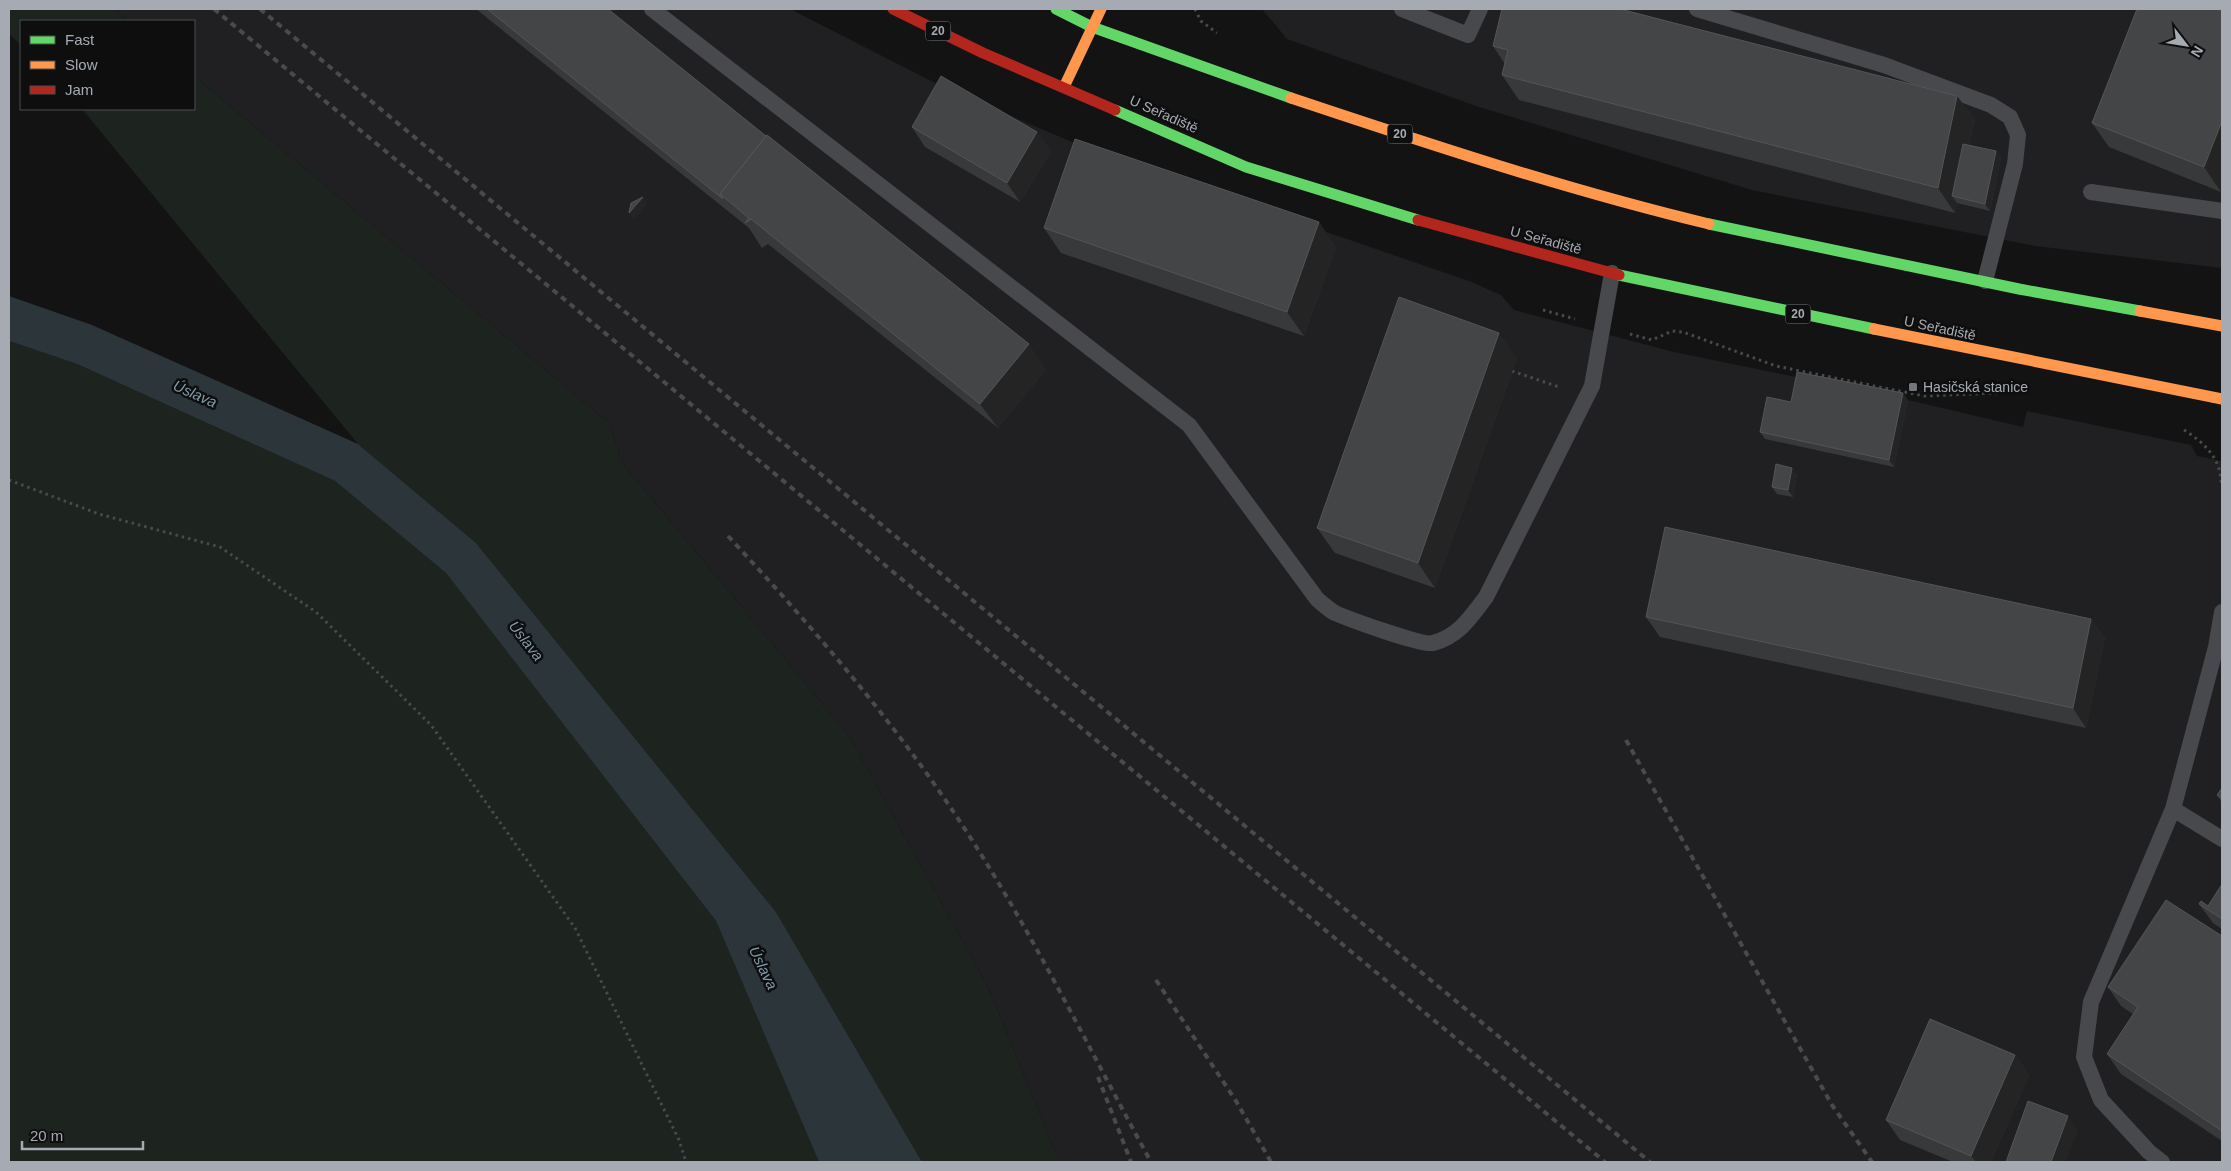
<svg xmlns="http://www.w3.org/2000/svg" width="2231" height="1171" viewBox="0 0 2231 1171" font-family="Helvetica,sans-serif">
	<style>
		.built { fill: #202022 }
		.green { fill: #1d231e }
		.water { fill: #2c3539 }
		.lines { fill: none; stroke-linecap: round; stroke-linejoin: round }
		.path { stroke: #494a4d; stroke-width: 3; stroke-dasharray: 2.5 4; stroke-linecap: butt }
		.lane { stroke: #48494c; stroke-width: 16 }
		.fast { stroke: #63d668; stroke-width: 11 }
		.slow { stroke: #ff974d; stroke-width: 11 }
		.jam { stroke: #b3261e; stroke-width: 11 }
		.rail { stroke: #494a4c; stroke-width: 4; stroke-dasharray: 6 5; stroke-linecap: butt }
		.wall { fill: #37393a }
		.shaded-wall { fill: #242425 }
		.building { fill: #434547; stroke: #535558 }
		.poi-dot { fill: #73767b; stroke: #0e0e0f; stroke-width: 2 }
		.labels { text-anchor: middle; stroke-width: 5; stroke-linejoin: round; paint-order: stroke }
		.shield { fill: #0e0e0f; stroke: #787c82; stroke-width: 1 }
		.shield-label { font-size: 12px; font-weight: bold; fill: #a6abb3 }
		.street-label { font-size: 14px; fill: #a6abb3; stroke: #0e0e0f }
		.poi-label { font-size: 14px; fill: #a6abb3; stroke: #0e0e0f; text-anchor: start }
		.water-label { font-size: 15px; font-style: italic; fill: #809baa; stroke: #0e0e0f }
	</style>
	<rect width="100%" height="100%" fill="#131314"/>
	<path class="built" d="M 113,9 L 790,9 L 949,90 L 1103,155 L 1469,281 L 1501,295 L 1514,310 L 1674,352 L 1908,400 L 2023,427 L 2027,411 L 2191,445 L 2197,456 L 2222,461 L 2222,1162 L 1059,1162 L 989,989 L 849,736 L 622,463 L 609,423 L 194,76 L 194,21 L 128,21 Z
		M 1262,9 L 2222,9 L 2222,268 L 2035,246 L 1752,190 L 1479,107 L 1287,39 Z"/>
	<path class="green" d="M 9,9 L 113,9 L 128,21 L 21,21 L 21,45 L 9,34 Z
		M 194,76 L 609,423 L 622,463 L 849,736 L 989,989 L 1059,1162 L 922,1162 L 776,912 L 476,543 L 358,444 L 82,109 L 194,109 Z
		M 9,341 L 77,364 L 335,481 L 446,573 L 716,921 L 819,1162 L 9,1162 Z"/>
	<path class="water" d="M 9,296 L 92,325 L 358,444 L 476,543 L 776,912 L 922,1162 L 819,1162 L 716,921 L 446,573 L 335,481 L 77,364 L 9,341 Z"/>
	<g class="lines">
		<path class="path" d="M 1195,9 L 1201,21 L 1217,33
			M 1543,310 L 1575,319
			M 1630,334 L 1652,340 L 1672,331 L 1683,332 L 1776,366 L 1924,396 L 1997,393
			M 1512,371 L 1559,387
			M 2184,430 C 2203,442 2220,457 2221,481 L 2222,482
			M 9,480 L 99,514 L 220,547 L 316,612 L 431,725 L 575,928 L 679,1140 L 686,1162"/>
		<path class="lane" d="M 652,9 L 1189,425 L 1317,599 C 1323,604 1329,610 1335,613 C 1349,619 1422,646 1433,643 C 1459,636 1471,617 1486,597 L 1592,386 L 1612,273
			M 1402,9 L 1468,35 L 1480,9
			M 1697,9 L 1884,65 L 1991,105 L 2010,117 L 2018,135 L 2015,164 L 1985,281
			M 2091,192 L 2222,211
			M 2173,809 L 2222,839
			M 2162,1162 L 2149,1152 L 2101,1100 L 2084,1057 L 2091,1002 L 2173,809 L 2216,647 L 2222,612"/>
		<path class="fast" d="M 1056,9 L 1092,27 L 1291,98
			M 1115,110 L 1246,167 L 1418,220
			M 1709,224 L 2019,289 L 2140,311
			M 1619,275 L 1874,329"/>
		<path class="slow" d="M 1064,87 L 1101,9
			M 1291,98 C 1429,144 1567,190 1709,224
			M 2140,311 L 2222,326
			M 1874,329 L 2222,399"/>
		<path class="jam" d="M 893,9 L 983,53 L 1115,110
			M 1418,220 L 1619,275"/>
		<path class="rail" d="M 214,9 L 1605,1162
			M 260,9 L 1650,1162
			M 728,536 C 805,619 879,704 944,798 C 1023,912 1084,1040 1151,1162
			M 1626,740 L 1832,1105 L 1872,1162
			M 1156,980 L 1236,1101 L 1271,1162
			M 1098,1077 L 1131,1162"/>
	</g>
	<path class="wall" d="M 476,9 L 608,9 L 1046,369 L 998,428 L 768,244 L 762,248 L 749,228 Z
		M 2137,9 L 2221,192 L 2109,147 L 2092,123 Z
		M 1493,46 L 1957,96 L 1975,120 L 1969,145 L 1996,151 L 2001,158 L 1990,211 L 1957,203 L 1955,213 L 1519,100 L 1502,75 L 1505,64 Z
		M 912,127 L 1037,132 L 1051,152 L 1020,202 L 925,147 Z
		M 1044,228 L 1336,247 L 1304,336 L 1061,253 Z
		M 1517,358 L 1435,588 L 1335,553 L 1317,528 Z
		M 1908,400 L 1894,467 L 1765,439 L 1760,432 L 1791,402 Z
		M 1797,474 L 1793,497 L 1777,494 L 1772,487 Z
		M 1646,617 L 2091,619 L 2105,638 L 2086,728 L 1660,637 Z
		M 2222,788 L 2222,803 L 2217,795 Z
		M 2222,884 L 2222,929 L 2213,923 L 2199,904 L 2208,906 Z
		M 2222,936 L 2222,1141 L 2121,1074 L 2107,1054 L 2133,1014 L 2121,1006 L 2108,987 Z
		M 2015,1055 L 2029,1075 L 1991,1162 L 1953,1162 L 1900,1140 L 1886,1120 Z"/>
	<path class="shaded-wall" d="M 1957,96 L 1975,120 L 1958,198 L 1952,196 L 1957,203 L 1955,213 L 1938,188 Z
		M 2222,121 L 2222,189 L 2221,192 L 2204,167 Z
		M 1037,132 L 1051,152 L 1020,202 L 1007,183 Z
		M 1996,151 L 2001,158 L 1990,211 L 1985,204 Z
		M 643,197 L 648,204 L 634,220 L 629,213 Z
		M 1319,222 L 1336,247 L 1304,336 L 1287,312 Z
		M 1499,333 L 1517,358 L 1435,588 L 1418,563 Z
		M 1029,344 L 1046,369 L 998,428 L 980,404 Z
		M 1903,393 L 1908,400 L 1894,467 L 1889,460 Z
		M 1792,468 L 1797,474 L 1793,497 L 1788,490 Z
		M 2091,619 L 2105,638 L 2086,728 L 2073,708 Z
		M 2015,1055 L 2029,1075 L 1991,1162 L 1976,1162 L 1971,1156 Z
		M 2068,1116 L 2078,1130 L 2066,1162 L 2051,1162 Z"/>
	<path class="building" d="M 487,9 L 608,9 L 766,136 L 720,194 L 723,199 Z
		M 1502,9 L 1620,9 L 1957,96 L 1938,188 L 1502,75 L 1508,50 L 1493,46 Z
		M 2137,9 L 2222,9 L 2222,121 L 2204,167 L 2092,123 Z
		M 941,76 L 1037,132 L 1007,183 L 912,127 Z
		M 767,135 L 1029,344 L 980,404 L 751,219 L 745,223 L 749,218 L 720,194 Z
		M 1075,139 L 1319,222 L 1287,312 L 1044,228 Z
		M 1963,144 L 1996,151 L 1985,204 L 1952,196 Z
		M 643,197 L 629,213 L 631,203 Z
		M 1399,297 L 1499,333 L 1418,563 L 1317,528 Z
		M 1797,372 L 1903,393 L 1889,460 L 1760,432 L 1767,397 L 1791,402 Z
		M 1776,464 L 1792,468 L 1788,490 L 1772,487 Z
		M 1665,527 L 2091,619 L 2073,708 L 1646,617 Z
		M 2222,788 L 2222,799 L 2217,795 Z
		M 2222,884 L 2222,919 L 2199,904 L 2201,901 L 2208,906 Z
		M 2166,900 L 2222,936 L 2222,1131 L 2107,1054 L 2138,1007 L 2108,987 Z
		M 1930,1019 L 2015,1055 L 1971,1156 L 1886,1120 Z
		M 2028,1101 L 2068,1116 L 2051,1162 L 2006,1162 Z"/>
	<rect class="poi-dot" x="1908" y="382" width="10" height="10" rx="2.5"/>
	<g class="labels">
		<g class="shield">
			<rect x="925.5" y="21.5" width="25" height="19" rx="4"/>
			<rect x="1387.5" y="124.5" width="25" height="19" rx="4"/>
			<rect x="1785.5" y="304.5" width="25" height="19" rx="4"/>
		</g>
		<g class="shield-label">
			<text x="938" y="35">20</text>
			<text x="1400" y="138">20</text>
			<text x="1798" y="318">20</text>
		</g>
		<g class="street-label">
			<text transform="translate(1164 114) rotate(24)" y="5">U Seřadiště</text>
			<text transform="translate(1546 240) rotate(15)" y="5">U Seřadiště</text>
			<text transform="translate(1940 328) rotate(12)" y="5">U Seřadiště</text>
		</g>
		<g class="poi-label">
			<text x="1923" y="392">Hasičská stanice</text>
		</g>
		<g class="water-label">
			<text transform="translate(195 394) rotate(24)" y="5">Úslava</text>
			<text transform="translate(526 641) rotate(52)" y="5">Úslava</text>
			<text transform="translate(763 968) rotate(64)" y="5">Úslava</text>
		</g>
	</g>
	<rect width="2231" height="1171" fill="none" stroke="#a6abb3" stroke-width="20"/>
	<rect x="20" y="20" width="175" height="90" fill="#0e0e0f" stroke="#4b4d51"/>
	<rect x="30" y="36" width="25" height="8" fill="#63d668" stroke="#4b4d51"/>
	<text x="65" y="45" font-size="15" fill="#a6abb3">Fast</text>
	<rect x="30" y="61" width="25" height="8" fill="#ff974d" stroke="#4b4d51"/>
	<text x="65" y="70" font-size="15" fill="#a6abb3">Slow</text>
	<rect x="30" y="86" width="25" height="8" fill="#b3261e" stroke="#4b4d51"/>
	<text x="65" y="95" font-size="15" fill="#a6abb3">Jam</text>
	<g transform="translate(2186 45) rotate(121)" stroke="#0e0e0f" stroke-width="4" paint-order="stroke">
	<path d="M0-4L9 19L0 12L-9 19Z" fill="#a6abb3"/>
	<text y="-8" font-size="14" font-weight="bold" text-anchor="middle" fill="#a6abb3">N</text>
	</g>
	<path d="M22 1141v8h121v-8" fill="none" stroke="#a6abb3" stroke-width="2.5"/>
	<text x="30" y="1141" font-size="15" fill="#a6abb3" stroke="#0e0e0f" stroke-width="4" paint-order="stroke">20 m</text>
</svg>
